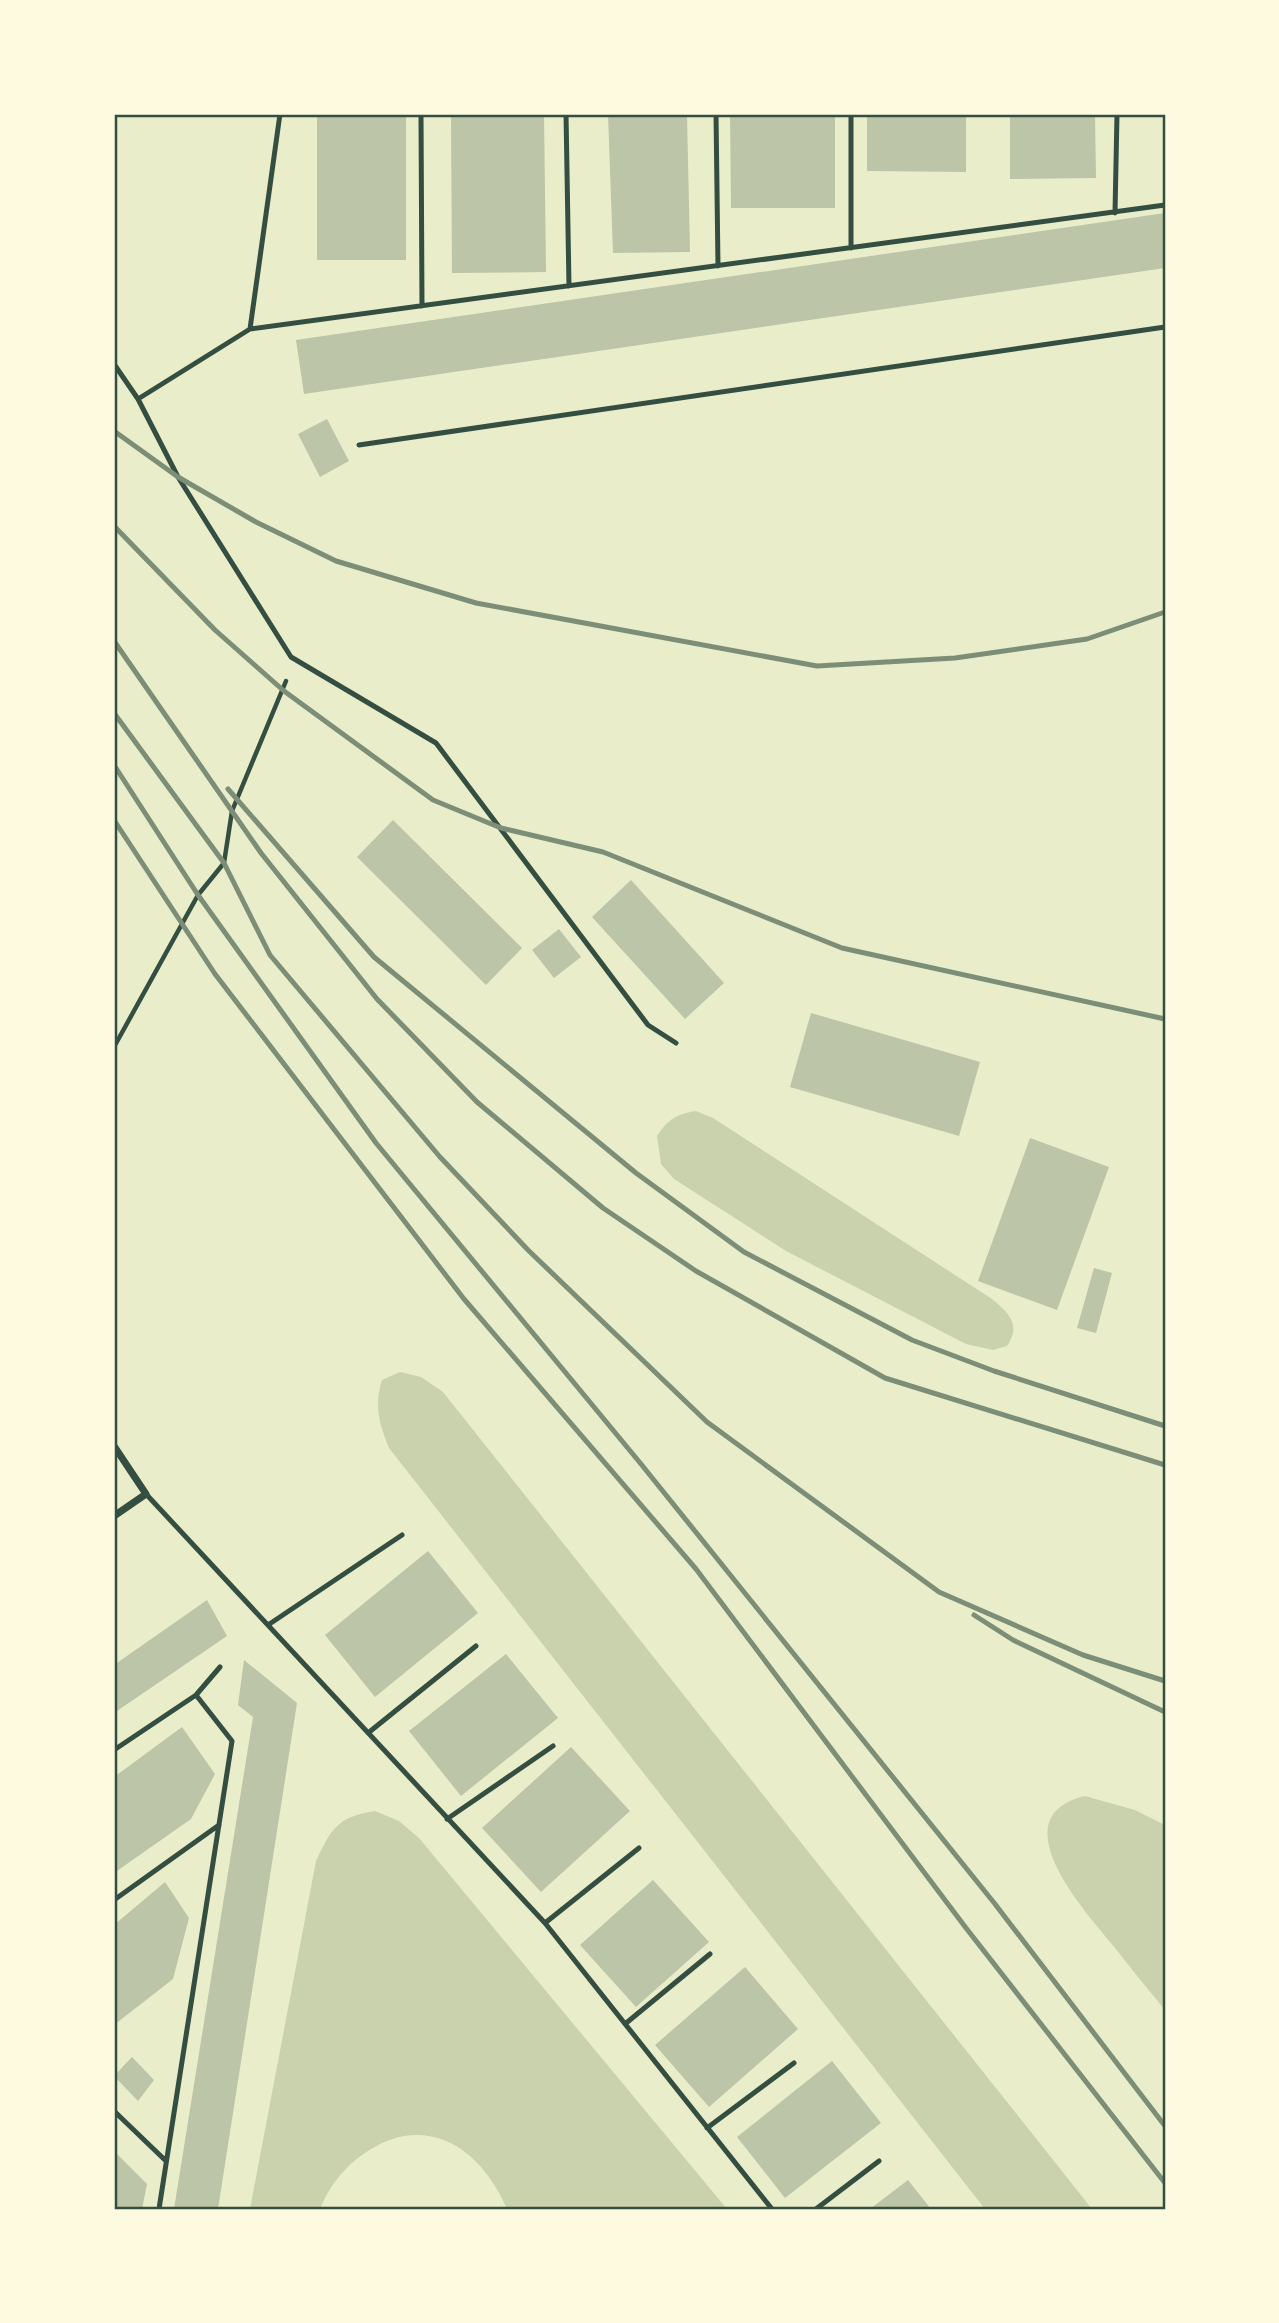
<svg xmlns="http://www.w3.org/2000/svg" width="1279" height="2323" viewBox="0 0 1279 2323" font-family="'Sofia Sans Condensed',sans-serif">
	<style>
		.green { fill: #cad2ad }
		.building { fill: #bcc5a7 }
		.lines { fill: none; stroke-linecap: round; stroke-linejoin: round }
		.path { stroke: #344e41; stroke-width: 4.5 }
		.service { stroke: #344e41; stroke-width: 5 }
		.minor { stroke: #344e41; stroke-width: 7 }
		.rail { stroke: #7c8e77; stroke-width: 5 }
		.neatline { fill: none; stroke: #344e41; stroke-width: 2.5 }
	</style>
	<rect width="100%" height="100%" fill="#e9edc9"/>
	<path class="green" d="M 696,1111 L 713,1118 L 992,1299 C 1010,1314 1021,1325 1007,1346 L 993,1350 L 966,1344 L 786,1251 L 674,1179 L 661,1164 L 657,1136 C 668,1119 677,1114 696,1111 Z
		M 400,1372 L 421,1377 L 443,1392 L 1092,2209 L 985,2209 L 389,1448 C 379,1423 374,1405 382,1380 Z
		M 1085,1796 L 1135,1810 L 1165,1825 L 1165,2010 C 1147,1988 1129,1966 1111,1943 C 1082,1908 1000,1816 1085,1796 Z
		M 375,1811 L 399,1821 L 419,1838 L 727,2209 L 507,2209 C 479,2144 421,2109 358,2158 C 341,2171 328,2189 320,2209 L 250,2209 L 316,1861 C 332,1828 337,1817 375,1811 Z"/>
	<path class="building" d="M 317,114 L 406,114 L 406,260 L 317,260 Z
		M 451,114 L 544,114 L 546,272 L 452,273 Z
		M 608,114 L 687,114 L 690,252 L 613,253 Z
		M 730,114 L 835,114 L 835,208 L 731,208 Z
		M 867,114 L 966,114 L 966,172 L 867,171 Z
		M 1010,114 L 1095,114 L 1096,178 L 1010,179 Z
		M 1165,213 L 1165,268 L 304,394 L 296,340 Z
		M 327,419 L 349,461 L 320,477 L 298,434 Z
		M 393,820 L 522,948 L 486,985 L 357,857 Z
		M 631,880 L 724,983 L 685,1019 L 592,917 Z
		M 559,929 L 581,957 L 554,978 L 532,950 Z
		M 811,1013 L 980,1062 L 959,1136 L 790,1087 Z
		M 1030,1138 L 1109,1167 L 1057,1310 L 978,1281 Z
		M 1094,1268 L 1112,1273 L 1096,1333 L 1077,1328 Z
		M 428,1551 L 478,1613 L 375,1697 L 325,1635 Z
		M 207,1600 L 227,1636 L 114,1713 L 114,1665 Z
		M 506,1654 L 558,1718 L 461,1796 L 409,1731 Z
		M 244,1660 L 297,1703 L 218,2209 L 174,2209 L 253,1717 L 238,1705 Z
		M 182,1727 L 215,1774 L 191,1819 L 114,1873 L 114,1777 Z
		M 571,1747 L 630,1811 L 541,1892 L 482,1828 Z
		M 653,1880 L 709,1942 L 636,2007 L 580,1945 Z
		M 165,1882 L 189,1918 L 173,1979 L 114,2025 L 114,1925 Z
		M 745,1967 L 798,2029 L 709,2107 L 655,2045 Z
		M 132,2057 L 154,2080 L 138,2101 L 114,2076 Z
		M 832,2061 L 881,2123 L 785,2198 L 737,2137 Z
		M 114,2151 L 147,2184 L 142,2209 L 114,2209 Z
		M 908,2180 L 931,2209 L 870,2209 Z"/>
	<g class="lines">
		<path class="path" d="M 114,1047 L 198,895 L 224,863 L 232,811 L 286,681"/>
		<path class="service" d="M 421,114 L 422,306
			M 566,114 L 569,286
			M 716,114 L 718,266
			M 1115,213 L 1117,114
			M 851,248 L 851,114
			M 250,329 L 280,114
			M 114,364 L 138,399 L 178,477 L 291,657 L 436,743 L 648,1025 L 676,1043
			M 138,399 L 250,329 L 1165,205
			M 359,445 L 1165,327
			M 146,1494 L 545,1923 L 772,2209
			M 268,1625 L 402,1535
			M 368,1733 L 476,1646
			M 114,1750 L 196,1695 L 220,1667
			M 447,1819 L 553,1746
			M 114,1900 L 219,1825
			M 545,1923 L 639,1848
			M 625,2024 L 710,1954
			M 114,2111 L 166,2161
			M 707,2128 L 794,2063
			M 159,2209 L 232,1741 L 196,1695
			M 816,2209 L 879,2161"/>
		<path class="minor" d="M 114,1446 L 146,1494 L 114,1516"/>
		<path class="rail" d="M 114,431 L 178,477 L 256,522 L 336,561 L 476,603 L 817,666 L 955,658 L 1087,639 L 1165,612
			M 114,526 L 215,630 L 284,691 L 433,800 L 501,828 L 603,852 L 842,948 L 1165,1019
			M 114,641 L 261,853 L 377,999 L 477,1102 L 603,1208 L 696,1271 L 885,1378 L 1165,1465
			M 114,713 L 224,863 L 270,955 L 440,1157 L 528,1250 L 707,1422 L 939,1592 L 1083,1655 L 1165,1681
			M 114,765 L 198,895 L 376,1143 L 641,1464 L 995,1904 L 1165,2126
			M 228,789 L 374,957 L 636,1173 L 744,1252 L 912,1340 L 994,1371 L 1165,1426
			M 114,820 L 215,974 L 464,1299 L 696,1569 L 966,1928 L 1165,2183
			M 974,1615 L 1013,1640 L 1165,1712"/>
	</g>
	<rect width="1279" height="2323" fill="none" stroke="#fefae0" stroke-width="231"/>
	<rect x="116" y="116" width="1048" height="2092" class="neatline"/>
</svg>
